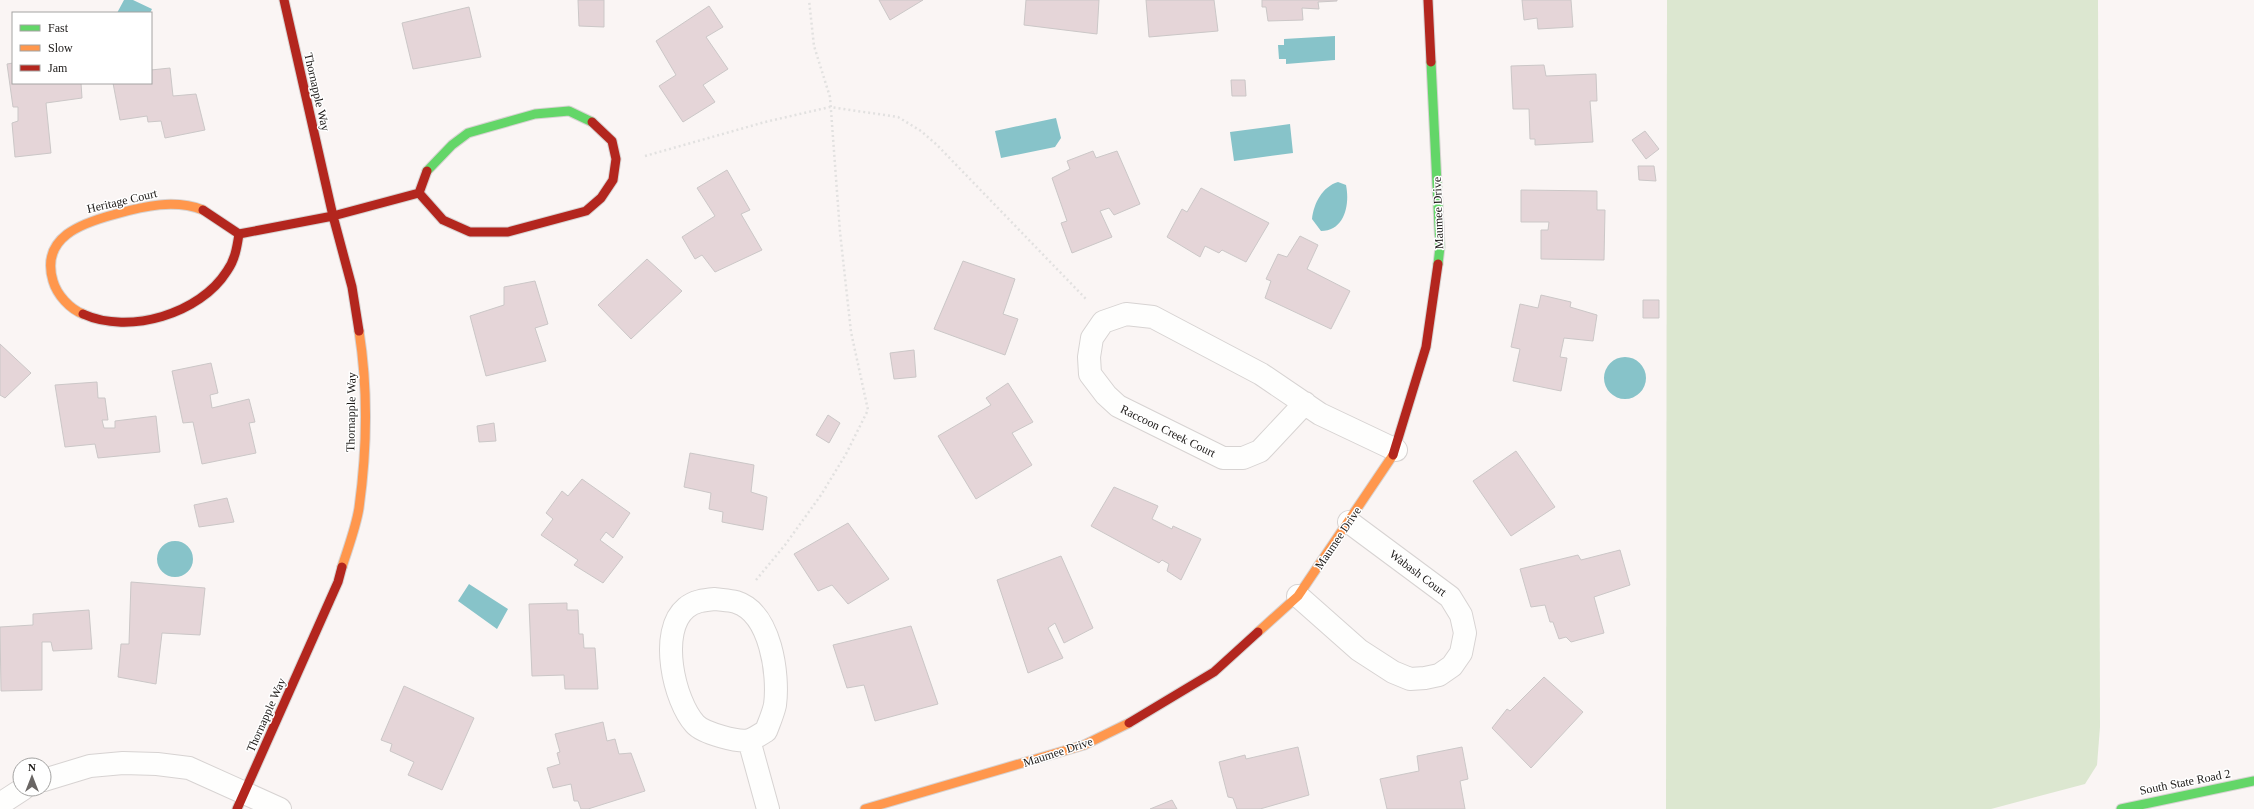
<svg xmlns="http://www.w3.org/2000/svg" width="2254" height="809" viewBox="0 0 2254 809" font-family="'Times New Roman',serif">
	<style>
		.green { fill: #dce7d0 }
		.water { fill: #87c3c9 }
		.building { fill: #e5d5d8; stroke: #cbc7c7 }
		.lines { fill: none; stroke-linecap: round; stroke-linejoin: round }
		.street-casing { stroke: #d7d3d2; stroke-width: 24 }
		.fast-casing { stroke: #d7d3d2; stroke-width: 11 }
		.slow-casing { stroke: #d7d3d2; stroke-width: 11 }
		.jam-casing { stroke: #d7d3d2; stroke-width: 11 }
		.path { stroke: #e2e1e0; stroke-width: 2.5; stroke-dasharray: 2 3; stroke-linecap: butt }
		.street { stroke: #fefefd; stroke-width: 22 }
		.fast { stroke: #63d668; stroke-width: 9 }
		.slow { stroke: #ff974d; stroke-width: 9 }
		.jam { stroke: #b3261e; stroke-width: 9 }
		.labels { text-anchor: middle; stroke-width: 3; stroke-linejoin: round; paint-order: stroke }
		.street-label { font-size: 12px; fill: #1c1917; stroke: #fff }
	</style>
	<rect width="100%" height="100%" fill="#faf5f4"/>
	<path class="green" d="M 1667,0 L 2098,0 L 2100,727 L 2097,765 L 2085,784 L 1991,809 L 1666,809 Z"/>
	<path class="water" d="M 124,0 L 133,0 L 152,9 L 150,13 L 117,13 Z
		M 1335,36 L 1335,60 L 1286,64 L 1286,59 L 1279,59 L 1278,45 L 1284,45 L 1284,39 Z
		M 1056,118 L 1061,138 L 1055,147 L 1001,158 L 995,131 Z
		M 1290,124 L 1293,153 L 1234,161 L 1230,132 Z
		M 1338,182 L 1346,185 C 1350,204 1345,231 1321,231 L 1312,219 C 1314,203 1322,187 1338,182 Z
		M1604 378a21 21 0 1 1 42 0a21 21 0 1 1-42 0Z
		M157 559a18 18 0 1 1 36 0a18 18 0 1 1-36 0Z
		M 469,584 L 508,609 L 497,629 L 458,601 Z"/>
	<path class="building" d="M 578,0 L 604,0 L 604,27 L 579,26 Z
		M 879,0 L 923,0 L 890,20 Z
		M 1026,0 L 1099,0 L 1097,34 L 1024,25 Z
		M 1146,0 L 1214,0 L 1218,31 L 1149,37 Z
		M 1262,0 L 1337,0 L 1337,1 L 1318,2 L 1319,9 L 1302,8 L 1303,20 L 1268,21 L 1266,7 L 1262,7 Z
		M 1522,0 L 1571,0 L 1573,27 L 1538,29 L 1537,18 L 1524,20 Z
		M 709,6 L 723,27 L 706,37 L 728,69 L 703,85 L 715,102 L 683,122 L 659,86 L 676,75 L 656,41 Z
		M 469,7 L 481,57 L 413,69 L 402,23 Z
		M 13,63 L 13,83 L 81,83 L 82,98 L 46,103 L 51,153 L 15,157 L 12,123 L 18,121 L 18,107 L 13,107 L 7,64 Z
		M 1544,65 L 1546,76 L 1596,74 L 1597,101 L 1590,101 L 1593,142 L 1535,145 L 1535,139 L 1530,139 L 1529,109 L 1513,109 L 1511,66 Z
		M 170,68 L 173,96 L 196,94 L 205,130 L 165,138 L 161,121 L 148,122 L 147,116 L 120,120 L 113,83 L 151,83 L 151,70 Z
		M 1231,80 L 1245,80 L 1246,96 L 1232,96 Z
		M 1645,131 L 1659,149 L 1646,159 L 1632,140 Z
		M 1093,151 L 1096,158 L 1117,151 L 1140,204 L 1114,215 L 1109,208 L 1100,211 L 1112,237 L 1072,253 L 1061,223 L 1067,221 L 1052,178 L 1070,169 L 1067,161 Z
		M 1638,166 L 1654,166 L 1656,181 L 1639,180 Z
		M 727,170 L 750,210 L 741,214 L 762,250 L 715,272 L 702,255 L 695,259 L 682,237 L 715,216 L 697,188 Z
		M 1201,188 L 1269,223 L 1246,262 L 1222,250 L 1219,253 L 1205,246 L 1200,257 L 1167,237 L 1182,209 L 1187,212 Z
		M 1521,190 L 1597,191 L 1597,210 L 1605,210 L 1604,260 L 1541,259 L 1541,230 L 1548,230 L 1549,222 L 1521,222 Z
		M 1300,236 L 1318,245 L 1307,269 L 1350,291 L 1331,329 L 1265,298 L 1271,281 L 1266,279 L 1278,254 L 1287,257 Z
		M 647,259 L 682,291 L 631,339 L 598,305 Z
		M 963,261 L 1015,279 L 1003,314 L 1018,319 L 1005,355 L 934,329 Z
		M 535,281 L 548,324 L 535,328 L 546,361 L 486,376 L 470,316 L 504,305 L 504,287 Z
		M 1541,295 L 1571,302 L 1570,307 L 1597,315 L 1593,341 L 1564,338 L 1560,357 L 1567,358 L 1561,391 L 1513,381 L 1520,349 L 1511,347 L 1520,304 L 1538,308 Z
		M 1643,300 L 1659,300 L 1659,318 L 1643,318 Z
		M 0,344 L 31,373 L 5,398 L 0,395 Z
		M 914,350 L 916,377 L 894,379 L 890,353 Z
		M 211,363 L 218,393 L 210,395 L 212,408 L 249,399 L 255,422 L 249,423 L 256,453 L 202,464 L 193,422 L 183,423 L 172,371 Z
		M 97,382 L 98,398 L 105,398 L 108,420 L 102,420 L 104,428 L 115,428 L 115,421 L 156,416 L 160,452 L 98,458 L 95,444 L 65,447 L 55,385 Z
		M 1008,383 L 1033,422 L 1012,433 L 1032,465 L 976,499 L 938,436 L 991,405 L 986,398 Z
		M 828,415 L 840,423 L 829,443 L 816,435 Z
		M 494,423 L 496,441 L 479,442 L 477,426 Z
		M 1516,451 L 1555,507 L 1511,536 L 1473,481 Z
		M 690,453 L 754,465 L 751,492 L 767,497 L 763,530 L 722,522 L 723,512 L 709,509 L 711,493 L 684,487 Z
		M 582,479 L 630,513 L 613,538 L 606,532 L 600,540 L 623,557 L 603,583 L 574,565 L 578,560 L 541,535 L 553,519 L 546,513 L 562,491 L 568,496 Z
		M 1114,487 L 1158,506 L 1152,519 L 1172,529 L 1173,526 L 1201,539 L 1181,580 L 1167,571 L 1169,564 L 1162,560 L 1159,563 L 1091,526 Z
		M 227,498 L 234,522 L 199,527 L 194,505 Z
		M 848,523 L 889,579 L 848,604 L 832,585 L 818,591 L 794,554 Z
		M 1620,550 L 1630,585 L 1594,597 L 1604,633 L 1571,642 L 1566,637 L 1559,639 L 1553,622 L 1550,622 L 1545,605 L 1531,607 L 1520,569 L 1578,555 L 1581,560 Z
		M 1061,556 L 1093,628 L 1064,643 L 1055,623 L 1048,628 L 1063,658 L 1028,673 L 997,580 Z
		M 131,582 L 205,588 L 200,635 L 162,633 L 156,684 L 118,677 L 121,644 L 129,644 Z
		M 567,603 L 567,610 L 578,610 L 579,634 L 583,634 L 584,648 L 595,648 L 598,689 L 565,689 L 564,675 L 532,676 L 529,604 Z
		M 89,610 L 92,649 L 53,651 L 51,642 L 42,642 L 42,690 L 1,691 L 0,627 L 33,625 L 33,614 Z
		M 911,626 L 938,704 L 875,721 L 864,685 L 847,688 L 833,645 Z
		M 1544,677 L 1583,712 L 1531,768 L 1492,728 L 1507,709 L 1510,711 Z
		M 404,686 L 474,718 L 442,790 L 408,775 L 414,762 L 390,751 L 392,744 L 381,740 Z
		M 603,722 L 607,741 L 615,739 L 619,754 L 631,753 L 645,791 L 588,809 L 581,809 L 578,801 L 574,801 L 571,784 L 553,788 L 547,768 L 560,764 L 557,753 L 560,752 L 555,734 Z
		M 1298,747 L 1309,795 L 1260,809 L 1237,809 L 1233,798 L 1228,797 L 1219,762 L 1245,755 L 1246,759 Z
		M 1462,747 L 1468,779 L 1460,781 L 1465,809 L 1387,809 L 1380,779 L 1419,771 L 1417,756 Z
		M 1172,800 L 1177,809 L 1150,809 Z"/>
	<g class="lines">
		<defs>
			<path id="street" d="M 1305,403 L 1260,451 L 1243,458 L 1223,458 L 1118,406 L 1106,395 L 1090,374 L 1089,357 L 1092,338 L 1103,322 L 1126,314 L 1153,317 L 1261,374 L 1320,414 L 1396,450
				M 1298,596 L 1359,650 L 1393,672 L 1410,679 L 1425,678 L 1439,675 L 1452,666 L 1461,653 L 1465,633 L 1461,615 L 1450,597 L 1349,522
				M 715,599 C 721,600 729,600 736,602 C 771,613 779,675 775,705 C 773,714 769,723 766,731 C 761,734 755,738 750,740 C 739,743 703,733 695,724 C 674,701 658,631 686,608 C 694,601 704,600 715,599 Z
				M 749,740 L 768,809
				M 44,780 L 90,766 L 123,763 L 157,764 L 189,768 L 280,809
				M 0,804 L 23,789"/>
			<path id="fast" d="M 1431,62 L 1440,247 L 1438,264
				M 427,171 L 452,145 L 468,133 L 535,114 L 569,111 L 592,122
				M 2121,809 L 2254,781"/>
			<path id="slow" d="M 83,314 C 70,309 57,295 53,281 C 40,237 82,223 116,214 C 144,206 175,199 203,210
				M 342,567 C 348,548 356,527 359,508 C 367,450 368,388 359,331
				M 1258,632 L 1298,596 L 1393,455
				M 865,809 L 1084,745 L 1129,723"/>
			<path id="jam" d="M 284,0 L 333,216 L 352,287 L 359,331
				M 1428,0 L 1431,62
				M 419,193 L 443,220 L 470,232 L 508,232 L 586,211 L 601,198 L 613,180 L 616,159 L 612,141 L 592,122
				M 203,210 L 239,234 L 333,216 L 419,193 L 427,171
				M 83,314 C 129,335 200,314 227,271 C 235,260 237,247 239,234
				M 1393,455 L 1426,347 L 1438,264
				M 1129,723 L 1214,672 L 1258,632
				M 237,809 L 338,582 L 342,567"/>
		</defs>
		<use href="#street" class="street-casing"/>
		<use href="#fast" class="fast-casing"/>
		<use href="#slow" class="slow-casing"/>
		<use href="#jam" class="jam-casing"/>
		<path class="path" d="M 645,156 L 765,122 L 830,107 L 898,117 L 921,131 L 937,145 L 1086,299
			M 756,580 L 785,545 L 821,495 L 846,454 L 868,410 L 851,332 L 840,232 L 830,97 L 814,46 L 809,0"/>
		<use href="#street" class="street"/>
		<use href="#fast" class="fast"/>
		<use href="#slow" class="slow"/>
		<use href="#jam" class="jam"/>
	</g>
	<g class="labels">
		<g class="street-label">
			<text transform="translate(317 92) rotate(77)" y="4">Thornapple Way</text>
			<text transform="translate(122 201) rotate(-13)" y="4">Heritage Court</text>
			<text transform="translate(1438 213) rotate(-92)" y="4">Maumee Drive</text>
			<text transform="translate(351 412) rotate(-89)" y="4">Thornapple Way</text>
			<text transform="translate(1168 431) rotate(26)" y="4">Raccoon Creek Court</text>
			<text transform="translate(1338 538) rotate(-56)" y="4">Maumee Drive</text>
			<text transform="translate(1418 573) rotate(37)" y="4">Wabash Court</text>
			<text transform="translate(266 715) rotate(-66)" y="4">Thornapple Way</text>
			<text transform="translate(1058 752) rotate(-18)" y="4">Maumee Drive</text>
			<text transform="translate(2185 782) rotate(-11)" y="4">South State Road 2</text>
		</g>
	</g>
	<rect x="12" y="12" width="140" height="72" fill="#ffffff" stroke="#a4a3a2"/>
	<rect x="20" y="25" width="20" height="6" fill="#63d668" stroke="#a4a3a2"/>
	<text x="48" y="32" font-size="12" fill="#1c1917">Fast</text>
	<rect x="20" y="45" width="20" height="6" fill="#ff974d" stroke="#a4a3a2"/>
	<text x="48" y="52" font-size="12" fill="#1c1917">Slow</text>
	<rect x="20" y="65" width="20" height="6" fill="#b3261e" stroke="#a4a3a2"/>
	<text x="48" y="72" font-size="12" fill="#1c1917">Jam</text>
	<g transform="translate(32 777)"><circle r="19" fill="#ffffff" stroke="#a4a3a2"/>
	<path d="M0-3L7 15L0 10L-7 15Z" fill="#6a6664"/>
	<text y="-6" font-size="11" font-weight="bold" text-anchor="middle" fill="#1c1917">N</text>
	</g>
</svg>
